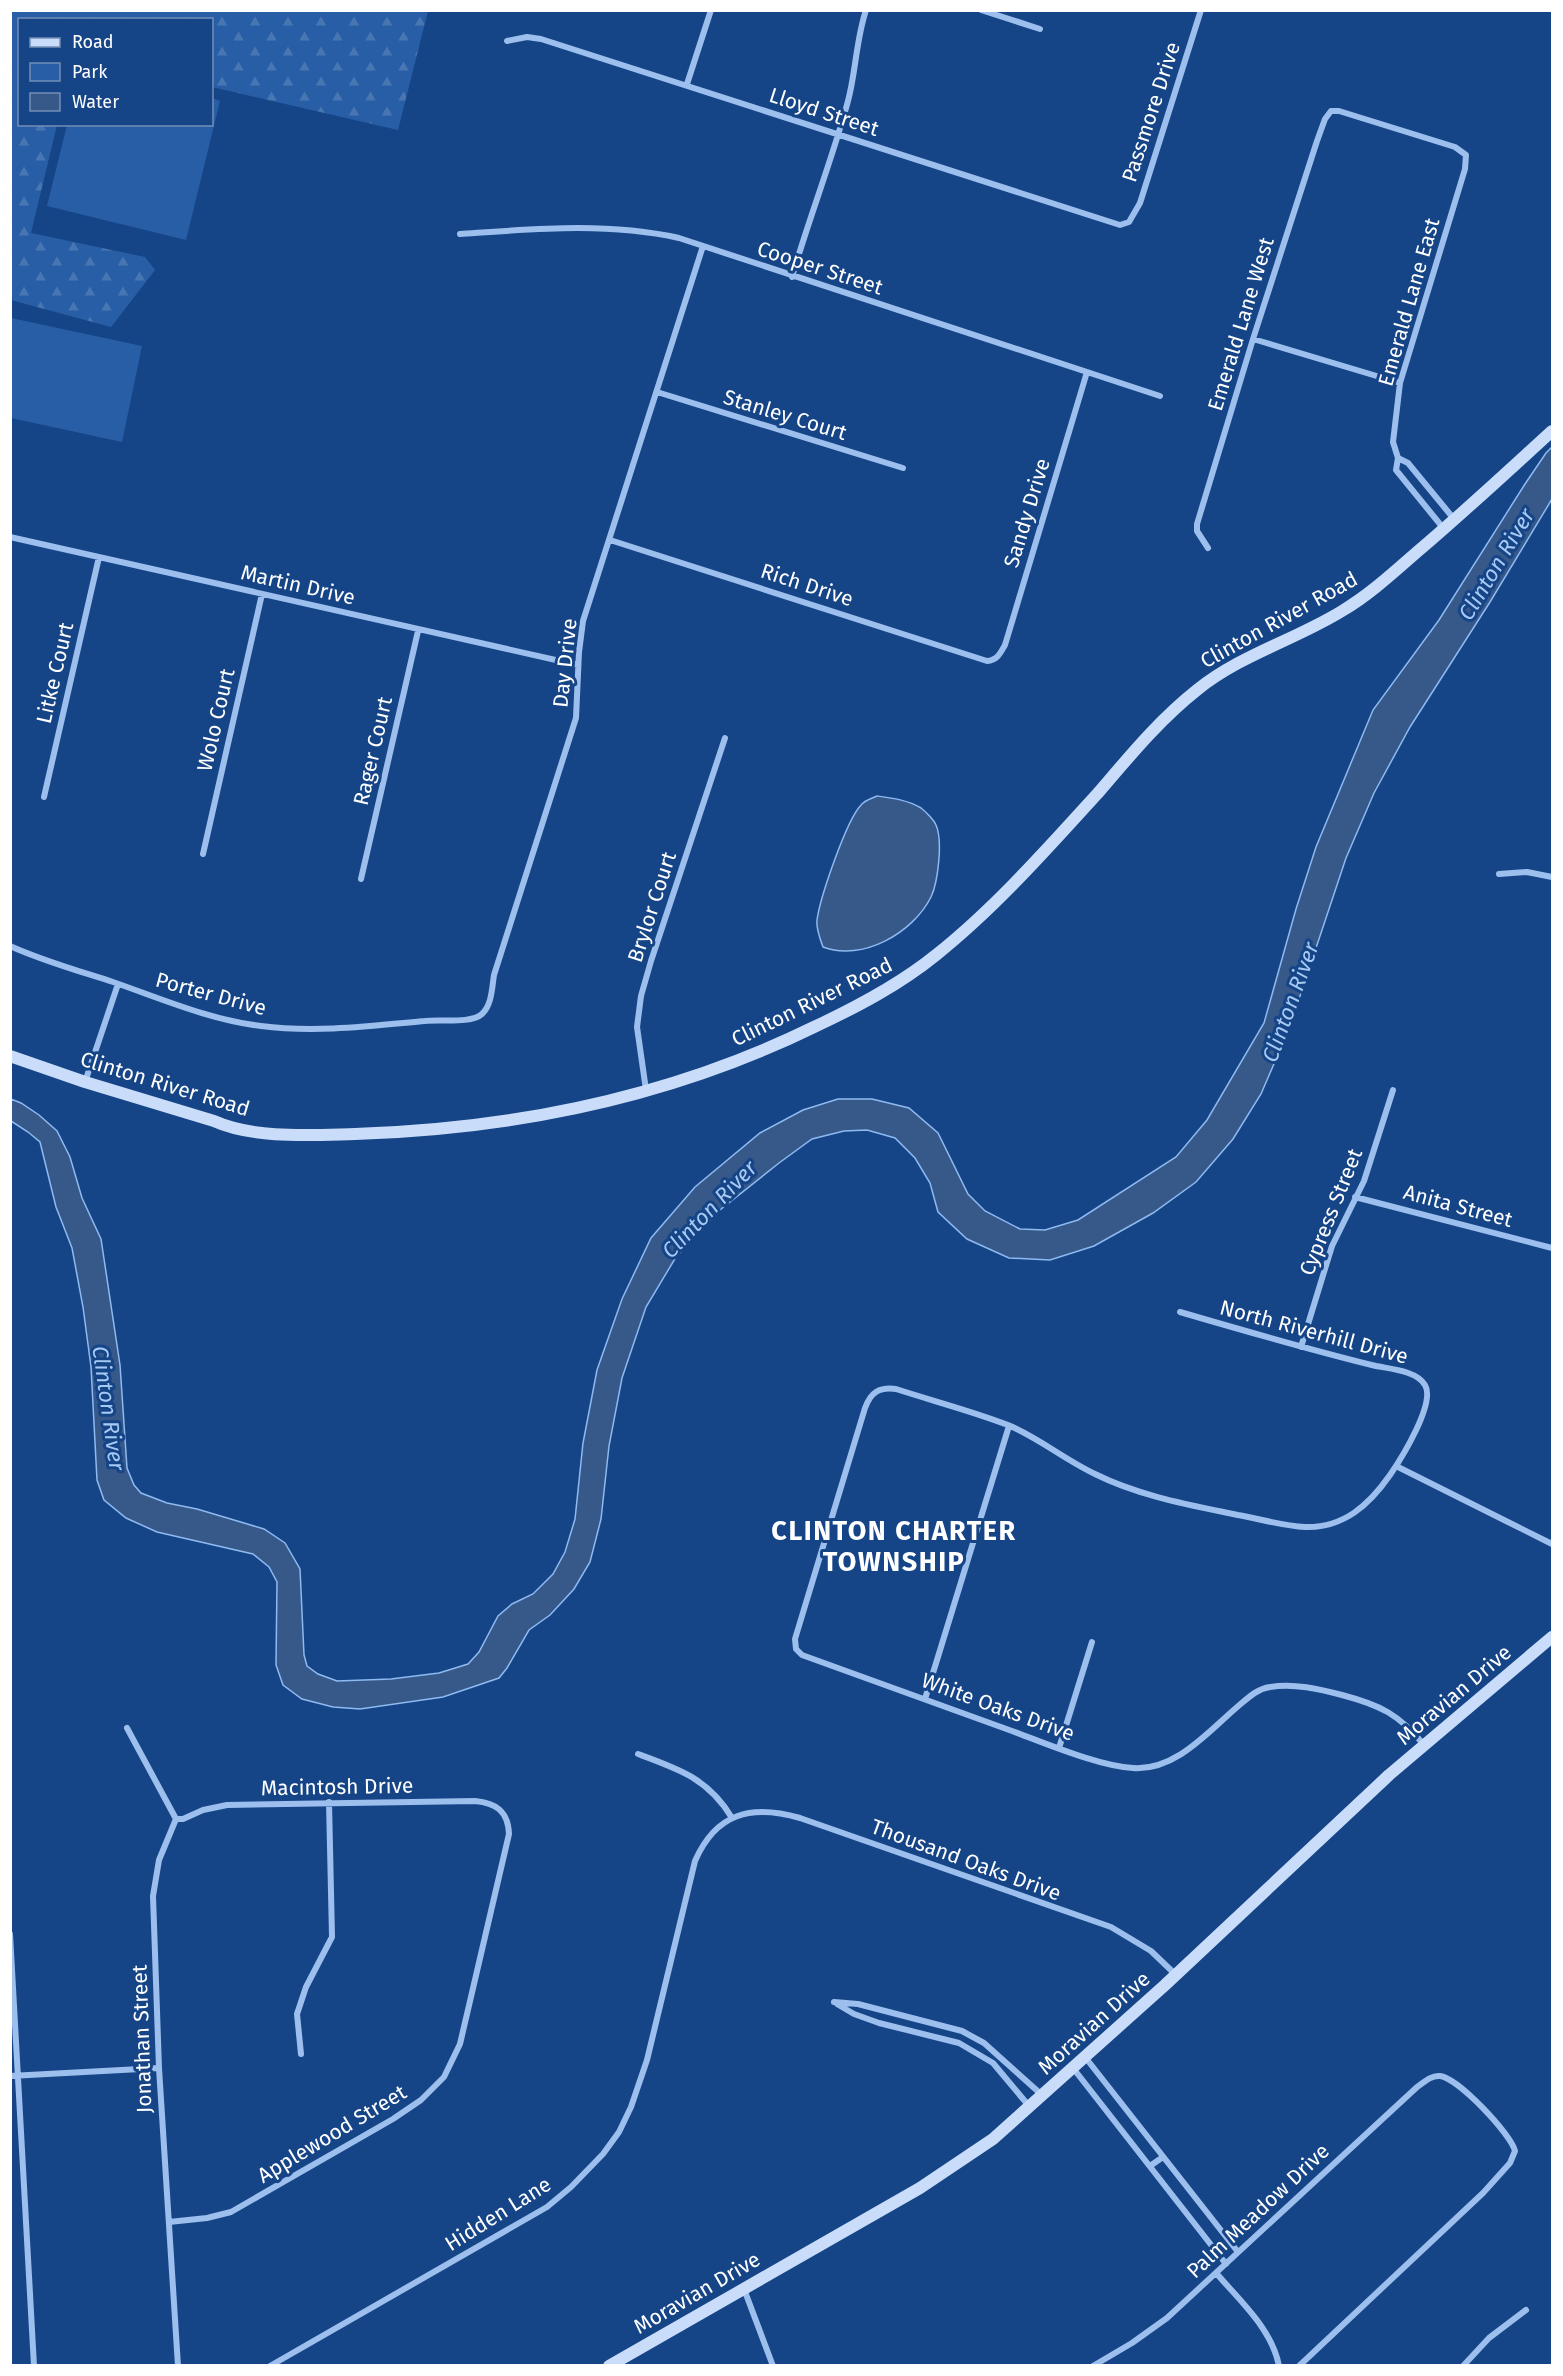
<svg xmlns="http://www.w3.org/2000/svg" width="1563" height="2376" viewBox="0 0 1563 2376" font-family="'Fira Sans',sans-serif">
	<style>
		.forest { fill: url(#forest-firs) }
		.park { fill: #285ea6 }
		.water { fill: #36598a; stroke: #8ebaf1; stroke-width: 1.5 }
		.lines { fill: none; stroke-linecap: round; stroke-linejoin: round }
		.street { stroke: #9cbfee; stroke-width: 6 }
		.secondary { stroke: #c9ddfa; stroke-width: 12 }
		.labels { text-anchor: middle; stroke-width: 6; stroke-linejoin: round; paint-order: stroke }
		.street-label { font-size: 21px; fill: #fff; stroke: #164587 }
		.water-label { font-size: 22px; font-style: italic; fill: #a7caf5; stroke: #164587 }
		.district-label { font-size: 27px; font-weight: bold; letter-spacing: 1.5px; fill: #fff; stroke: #164587 }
	</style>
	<defs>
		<pattern id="forest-firs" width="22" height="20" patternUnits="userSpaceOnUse" patternTransform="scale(1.5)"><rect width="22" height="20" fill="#285ea6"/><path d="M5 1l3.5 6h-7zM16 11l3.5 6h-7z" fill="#4876b3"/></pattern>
	</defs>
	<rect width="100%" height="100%" fill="#164587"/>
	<path class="forest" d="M 10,11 L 11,10 L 428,11 L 398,130 L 212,87 L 212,20 L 20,20 L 20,124 L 57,125 L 31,233 L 145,257 L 155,270 L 111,327 L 11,300 Z"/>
	<path class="park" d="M 212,98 L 220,101 L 186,240 L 47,206 L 67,125 L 212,124 Z
		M 11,318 L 142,346 L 122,442 L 11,418 Z"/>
	<path class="water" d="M 1552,447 L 1552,499 L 1490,602 L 1410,727 L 1374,793 L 1346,858 L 1289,1029 L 1261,1094 L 1233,1139 L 1196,1182 L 1153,1213 L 1094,1246 L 1050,1260 L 1009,1258 L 967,1239 L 938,1212 L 930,1183 L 915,1158 L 895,1138 L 867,1130 L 844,1131 L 812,1139 L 779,1163 L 720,1210 L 676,1257 L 646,1307 L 622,1378 L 609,1446 L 601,1519 L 590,1562 L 574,1589 L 550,1615 L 529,1630 L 507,1668 L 499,1678 L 443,1697 L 360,1709 L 333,1707 L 302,1699 L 283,1685 L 276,1665 L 277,1582 L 269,1567 L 253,1554 L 157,1532 L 126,1518 L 104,1500 L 97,1480 L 91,1367 L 83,1307 L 72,1248 L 56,1207 L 40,1142 L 28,1132 L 11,1121 L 11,1099 L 21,1103 L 39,1115 L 57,1131 L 70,1157 L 82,1198 L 101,1239 L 120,1365 L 127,1468 L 134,1485 L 141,1493 L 167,1503 L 197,1509 L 264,1529 L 285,1543 L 300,1569 L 304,1655 L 307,1666 L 318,1674 L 337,1681 L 391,1679 L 439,1673 L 468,1664 L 479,1652 L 498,1616 L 512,1604 L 533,1594 L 553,1574 L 565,1552 L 575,1519 L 583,1443 L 597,1370 L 622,1299 L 651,1238 L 695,1187 L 760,1133 L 803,1110 L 838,1099 L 872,1099 L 909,1108 L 938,1133 L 968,1194 L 985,1211 L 1020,1229 L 1045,1230 L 1078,1220 L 1176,1157 L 1207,1120 L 1264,1023 L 1296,909 L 1316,847 L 1373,710 L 1439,620 L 1525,484 L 1546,453 Z
		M 877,796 C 892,798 908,800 921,808 C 925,811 934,820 936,825 C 943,841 938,882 931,897 C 913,933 862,962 823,947 C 820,939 816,929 817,920 C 820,898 846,821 861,805 C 865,800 871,799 877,796 Z"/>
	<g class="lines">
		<path class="street" d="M 981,10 L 1040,29
			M 507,41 L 527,37 L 541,39 L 1120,225 L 1129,222 L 1140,203 L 1201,10
			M 687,84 L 711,10
			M 460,234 C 533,229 606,222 679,238 L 1160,396
			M 792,277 C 809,218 832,160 848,101 C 856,71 856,40 866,10
			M 1253,339 L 1400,383
			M 657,392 L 903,468
			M 1444,529 L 1396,470 L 1398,458 L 1408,463 L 1454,519
			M 10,537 L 578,665
			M 610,540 L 987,661 C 997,660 1000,654 1005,645 L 1087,372
			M 1208,548 L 1197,531 L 1197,524 L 1253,339 L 1317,141 L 1325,119 L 1331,111 L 1339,111 L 1455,147 L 1466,155 L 1465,169 L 1400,383 L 1393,442 L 1398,458
			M 44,797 L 99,557
			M 203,854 L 262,594
			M 1499,874 L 1527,872 L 1552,877
			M 361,879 L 418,631
			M 10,946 C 43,961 79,971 113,982 C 162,999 210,1020 261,1026 C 315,1033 371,1026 425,1021 C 440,1019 471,1024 482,1014 C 492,1005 492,987 494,975 L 576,718 L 579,652 L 583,621 L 703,246
			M 85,1082 L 118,984
			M 646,1090 L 637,1027 L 641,996 L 651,961 L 725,738
			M 1355,1197 L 1552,1248
			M 1180,1312 C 1245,1331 1310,1350 1376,1366 C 1391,1369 1417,1371 1425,1385 C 1436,1403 1401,1459 1390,1475 C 1369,1505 1344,1528 1305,1527 C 1283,1526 1260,1519 1238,1515 C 1190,1505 1139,1496 1095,1474 C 1065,1460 1039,1438 1008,1425 C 972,1411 933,1401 896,1389 C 879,1387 871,1392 865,1408 L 795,1639 L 796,1649 L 802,1655 C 872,1680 942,1705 1012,1731 C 1045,1743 1098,1766 1133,1768 C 1175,1771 1207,1733 1236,1708 C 1247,1699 1256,1689 1270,1687 C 1294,1683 1319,1689 1342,1695 C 1380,1705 1399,1714 1425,1746
			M 1301,1347 L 1332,1246 L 1364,1181 L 1393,1090
			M 1396,1466 L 1552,1544
			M 925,1699 L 1009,1426
			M 127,1728 L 176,1819
			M 1059,1748 L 1092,1642
			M 638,1754 C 679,1769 709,1779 732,1818
			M 176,1819 L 159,1860 L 153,1896 L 159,2068 L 178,2366
			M 10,1934 L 34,2366
			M 834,2002 L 858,2004 L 962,2031 L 984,2043 L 1042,2095
			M 837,2004 L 854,2014 L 879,2023 L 959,2043 L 993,2063 L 1029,2106
			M 301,2054 L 297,2014 L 306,1987 L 332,1937 L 329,1802
			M 1085,2057 L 1238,2252
			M 1073,2068 L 1226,2264
			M 10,2076 L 159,2068
			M 1150,2166 L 1163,2157
			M 169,2222 L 207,2218 L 231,2212 L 393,2119 L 421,2100 L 444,2077 L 460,2044 L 509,1834 C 508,1811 496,1803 475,1801 L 227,1805 L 203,1810 L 183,1819 L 176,1819
			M 1217,2274 C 1240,2301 1272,2329 1279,2366
			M 744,2289 L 773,2366
			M 270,2366 L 547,2207 L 571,2187 L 603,2154 L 619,2132 L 631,2107 L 647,2060 L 695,1861 C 716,1813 751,1804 800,1818 L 1111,1927 L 1151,1951 L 1175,1974
			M 1093,2366 L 1132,2343 L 1167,2318 L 1416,2088 C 1423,2083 1431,2075 1440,2076 C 1458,2078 1511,2134 1515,2151 L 1510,2163 L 1483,2193 L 1299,2366
			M 1463,2366 L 1489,2338 L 1526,2310"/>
		<path class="secondary" d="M 10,1056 L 85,1082 L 214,1121 C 254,1139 311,1135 355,1134 C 513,1129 671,1097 814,1027 C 857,1007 899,985 936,955 C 995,908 1047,849 1098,793 C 1129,757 1159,720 1197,690 C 1240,655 1295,640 1342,611 C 1369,595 1393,573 1417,552 C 1463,513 1507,472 1552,431
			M 609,2366 L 920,2188 L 993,2139 L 1165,1985 L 1389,1775 L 1552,1637"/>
	</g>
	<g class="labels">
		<g class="street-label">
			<text transform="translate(824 112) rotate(18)" y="7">Lloyd Street</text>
			<text transform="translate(1151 112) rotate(-72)" y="7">Passmore Drive</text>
			<text transform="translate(820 268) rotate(18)" y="7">Cooper Street</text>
			<text transform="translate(1409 302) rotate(-74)" y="7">Emerald Lane East</text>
			<text transform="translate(1241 324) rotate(-73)" y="7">Emerald Lane West</text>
			<text transform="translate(785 415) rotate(17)" y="7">Stanley Court</text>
			<text transform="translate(1027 513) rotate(-73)" y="7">Sandy Drive</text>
			<text transform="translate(298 585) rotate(13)" y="7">Martin Drive</text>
			<text transform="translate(807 585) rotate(18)" y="7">Rich Drive</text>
			<text transform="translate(1279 620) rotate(-29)" y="7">Clinton River Road</text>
			<text transform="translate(565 663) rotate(-84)" y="7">Day Drive</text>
			<text transform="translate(55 673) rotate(-77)" y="7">Litke Court</text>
			<text transform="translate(216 720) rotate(-77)" y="7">Wolo Court</text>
			<text transform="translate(373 751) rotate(-77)" y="7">Rager Court</text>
			<text transform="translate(652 907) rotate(-72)" y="7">Brylor Court</text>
			<text transform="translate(211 994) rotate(15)" y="7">Porter Drive</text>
			<text transform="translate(812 1002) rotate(-26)" y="7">Clinton River Road</text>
			<text transform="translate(165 1084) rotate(17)" y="7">Clinton River Road</text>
			<text transform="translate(1458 1206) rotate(15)" y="7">Anita Street</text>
			<text transform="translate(1331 1212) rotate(-68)" y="7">Cypress Street</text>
			<text transform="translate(1314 1332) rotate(15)" y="7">North Riverhill Drive</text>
			<text transform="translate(1454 1695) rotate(-40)" y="7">Moravian Drive</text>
			<text transform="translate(998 1707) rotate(20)" y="7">White Oaks Drive</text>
			<text transform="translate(337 1787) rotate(-1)" y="7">Macintosh Drive</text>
			<text transform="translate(966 1860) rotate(20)" y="7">Thousand Oaks Drive</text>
			<text transform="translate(1094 2023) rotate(-42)" y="7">Moravian Drive</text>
			<text transform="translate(142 2039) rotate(-92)" y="7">Jonathan Street</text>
			<text transform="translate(332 2134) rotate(-31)" y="7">Applewood Street</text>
			<text transform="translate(1258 2211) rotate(-43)" y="7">Palm Meadow Drive</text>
			<text transform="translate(498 2214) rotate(-32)" y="7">Hidden Lane</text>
			<text transform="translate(697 2293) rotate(-30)" y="7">Moravian Drive</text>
		</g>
		<g class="water-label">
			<text transform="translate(1496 564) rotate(-59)" y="8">Clinton River</text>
			<text transform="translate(1290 1002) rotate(-70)" y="8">Clinton River</text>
			<text transform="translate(709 1209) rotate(-46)" y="8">Clinton River</text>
			<text transform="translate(109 1408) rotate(82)" y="8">Clinton River</text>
		</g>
		<g class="district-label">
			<text x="894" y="1540">CLINTON CHARTER<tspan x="894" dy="31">TOWNSHIP</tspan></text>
		</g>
	</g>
	<rect width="1563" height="2376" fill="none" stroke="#ffffff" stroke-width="24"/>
	<rect x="18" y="18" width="195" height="108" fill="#164587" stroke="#738fb7" stroke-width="1.5"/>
	<rect x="30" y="38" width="30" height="9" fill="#c9ddfa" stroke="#738fb7" stroke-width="1.5"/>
	<text x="72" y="48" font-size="18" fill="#ffffff">Road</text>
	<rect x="30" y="63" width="30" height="18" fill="#285ea6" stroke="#738fb7" stroke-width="1.5"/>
	<text x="72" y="78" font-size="18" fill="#ffffff">Park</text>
	<rect x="30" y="93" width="30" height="18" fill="#36598a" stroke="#738fb7" stroke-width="1.5"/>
	<text x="72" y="108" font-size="18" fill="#ffffff">Water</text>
</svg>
